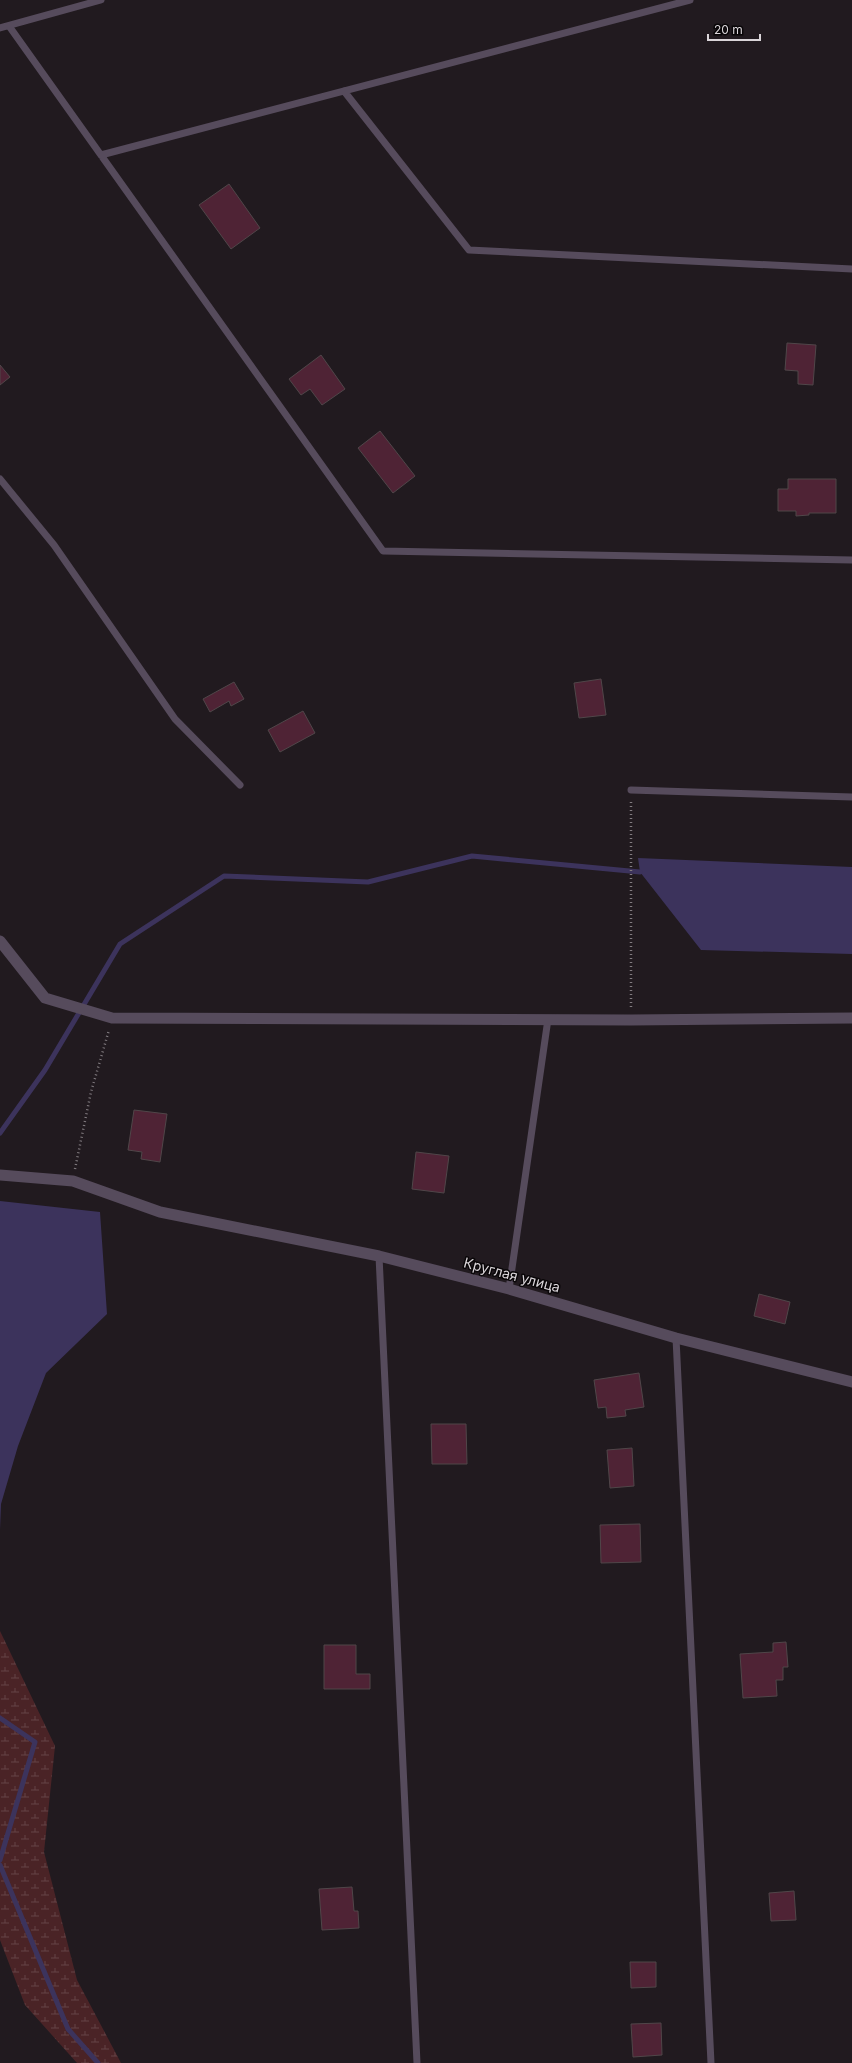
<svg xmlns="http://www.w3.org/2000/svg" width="852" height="2063" viewBox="0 0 852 2063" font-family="Inter,sans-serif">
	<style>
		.wetland { fill: url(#wetland-marsh) }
		.water { fill: #3c335c }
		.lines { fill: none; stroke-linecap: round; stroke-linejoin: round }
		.stream { stroke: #3c335c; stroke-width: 5 }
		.building { fill: #4f2335; stroke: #504649 }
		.path { stroke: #827c80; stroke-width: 2.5; stroke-dasharray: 1 3; stroke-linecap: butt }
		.service { stroke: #564b5c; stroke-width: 7 }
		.minor { stroke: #564b5c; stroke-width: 11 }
		.labels { text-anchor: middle; stroke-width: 3; stroke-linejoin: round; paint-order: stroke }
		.street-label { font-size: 14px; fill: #dad5d9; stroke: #090608 }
	</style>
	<defs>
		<pattern id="wetland-marsh" width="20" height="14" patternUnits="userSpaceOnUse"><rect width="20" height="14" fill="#4a2326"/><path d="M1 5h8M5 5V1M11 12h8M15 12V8" fill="none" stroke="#644245"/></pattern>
	</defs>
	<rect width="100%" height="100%" fill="#211a1f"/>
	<path class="wetland" d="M 0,1631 L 55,1746 L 44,1852 L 77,1980 L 121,2063 L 77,2063 L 25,2005 L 0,1940 Z"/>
	<path class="water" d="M 638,858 L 852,867 L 852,954 L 701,950 L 640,872 Z
		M 0,1201 L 100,1212 L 107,1314 L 46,1373 L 18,1446 L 1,1504 L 0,1530 Z"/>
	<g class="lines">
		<path class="stream" d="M 0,1133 L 45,1070 L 120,944 L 224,876 L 368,882 L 472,856 L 640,872
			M 0,1718 L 35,1742 L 0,1860
			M 0,1865 L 68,2029 L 98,2063"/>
	</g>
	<path class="building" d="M 229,184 L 260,228 L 231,249 L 199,205 Z
		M 787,343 L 816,345 L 813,385 L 798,384 L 798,371 L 785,370 Z
		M 321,355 L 345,389 L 322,405 L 310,389 L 301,395 L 289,379 Z
		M 0,365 L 10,377 L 0,385 Z
		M 380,431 L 415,476 L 393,493 L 358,448 Z
		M 788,479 L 836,479 L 836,513 L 809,513 L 809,515 L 796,516 L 796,511 L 778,511 L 778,489 L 788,489 Z
		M 601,679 L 606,715 L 579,718 L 574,683 Z
		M 234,682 L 244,699 L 231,706 L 229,701 L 210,712 L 203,699 Z
		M 303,711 L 315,733 L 280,752 L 268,730 Z
		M 134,1110 L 167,1114 L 160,1162 L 141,1159 L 142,1152 L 128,1150 Z
		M 416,1152 L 449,1156 L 444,1193 L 412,1189 Z
		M 759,1294 L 790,1302 L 785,1324 L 754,1316 Z
		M 639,1373 L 644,1407 L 625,1410 L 626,1416 L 607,1418 L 606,1407 L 598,1408 L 594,1380 Z
		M 431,1424 L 466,1424 L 467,1464 L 432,1464 Z
		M 632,1448 L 634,1486 L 610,1488 L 607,1450 Z
		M 640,1524 L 641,1562 L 601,1563 L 600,1525 Z
		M 786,1642 L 788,1667 L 783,1667 L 783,1680 L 776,1680 L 777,1696 L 743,1698 L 740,1654 L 773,1652 L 773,1643 Z
		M 324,1645 L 356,1645 L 356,1674 L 370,1674 L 370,1689 L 324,1689 Z
		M 352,1887 L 354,1911 L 358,1911 L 359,1928 L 322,1930 L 319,1889 Z
		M 794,1891 L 796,1920 L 771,1921 L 769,1893 Z
		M 630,1962 L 656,1962 L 656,1987 L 631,1988 Z
		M 661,2023 L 662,2055 L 633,2057 L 631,2024 Z"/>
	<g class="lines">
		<path class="path" d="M 631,1007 L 631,802
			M 75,1169 L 91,1092 L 109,1030"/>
		<path class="service" d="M 9,26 L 383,551 L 852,560
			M 0,28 L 101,0
			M 344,91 L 469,250 L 852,269
			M 101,155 L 690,0
			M 0,479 L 54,545 L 175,719 L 240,785
			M 631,790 L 852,797
			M 379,1256 L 417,2063
			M 509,1289 L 548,1019
			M 676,1338 L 711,2063"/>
		<path class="minor" d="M 0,941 L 45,998 L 112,1018 L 631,1020 L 852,1018
			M 0,1175 L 73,1181 L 160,1212 L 379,1256 L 509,1289 L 676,1338 L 852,1382"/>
	</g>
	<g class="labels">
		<g class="street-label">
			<text transform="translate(512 1275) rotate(15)" y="5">Круглая улица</text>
		</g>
	</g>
	<path d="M708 34v6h52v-6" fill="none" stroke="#dad5d9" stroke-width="2"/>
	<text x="714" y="34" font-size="12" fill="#dad5d9" stroke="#090608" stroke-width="3" paint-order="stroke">20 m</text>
</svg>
